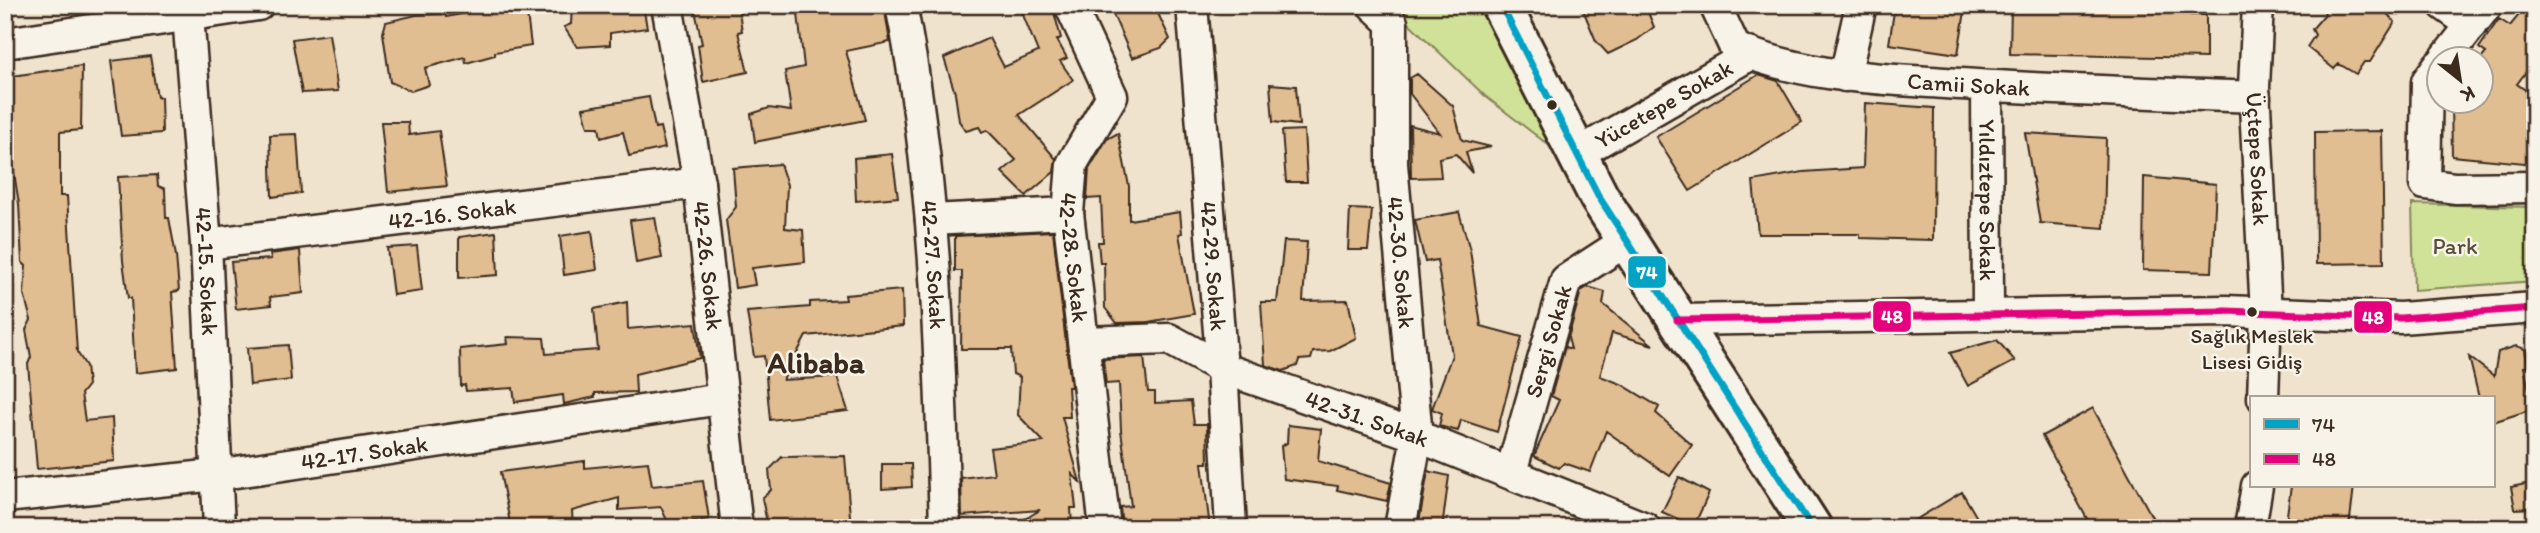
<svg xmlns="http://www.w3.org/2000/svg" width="2540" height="533" viewBox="0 0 2540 533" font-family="Itim,sans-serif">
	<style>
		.green { fill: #d0e297; stroke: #86865a; stroke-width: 2 }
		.building { fill: #e1bd92; stroke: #3b2a1e; stroke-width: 2 }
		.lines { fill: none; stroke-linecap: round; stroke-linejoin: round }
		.street-casing { stroke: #3b2a1e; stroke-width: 35 }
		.secondary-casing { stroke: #3b2a1e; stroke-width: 44 }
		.street { stroke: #f7f3e8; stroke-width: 30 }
		.secondary { stroke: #f7f3e8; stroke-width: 38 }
		.bus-1-casing { stroke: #f7f3e8; stroke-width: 12 }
		.bus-2-casing { stroke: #f7f3e8; stroke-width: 12 }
		.bus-1 { stroke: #03a3c5; stroke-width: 7 }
		.bus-2 { stroke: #e5007d; stroke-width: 7 }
		.bus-dot { fill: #3b2a1e; stroke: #f7f3e8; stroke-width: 2.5 }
		.labels { text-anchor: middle; stroke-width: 5; stroke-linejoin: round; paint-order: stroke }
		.bus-label { font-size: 21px; fill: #3b2a1e; stroke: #f7f3e8 }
		.street-label { font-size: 23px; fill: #3b2a1e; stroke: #f7f3e8 }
		.park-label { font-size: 23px; fill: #594f36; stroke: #f7f3e8 }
		.district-label { font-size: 30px; font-weight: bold; fill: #3b2a1e; stroke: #f7f3e8 }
		.line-badge { stroke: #f7f3e8; stroke-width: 2.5 }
		.badge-label { font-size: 19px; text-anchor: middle; font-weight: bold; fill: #fff }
	</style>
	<rect width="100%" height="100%" fill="#f0e3ce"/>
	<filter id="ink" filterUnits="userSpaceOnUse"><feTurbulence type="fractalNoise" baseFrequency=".0143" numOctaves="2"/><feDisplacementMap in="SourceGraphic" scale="14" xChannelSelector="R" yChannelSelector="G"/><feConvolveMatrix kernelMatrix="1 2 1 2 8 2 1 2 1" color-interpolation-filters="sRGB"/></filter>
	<g filter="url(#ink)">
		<path class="green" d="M 1390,5 L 1477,5 L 1568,160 L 1485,96 Z
			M 2412,204 L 2535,207 L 2535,281 L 2414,290 Z"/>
		<path class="building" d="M 572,5 L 643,5 L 647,28 L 610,33 L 610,45 L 577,47 L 564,27 L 571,24 Z
			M 694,5 L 738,5 L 742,31 L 738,32 L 748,72 L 703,82 L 698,45 L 702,44 Z
			M 797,5 L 884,5 L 890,42 L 846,51 L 865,120 L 755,142 L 751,114 L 769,108 L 791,111 L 785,71 L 804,67 Z
			M 1019,5 L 1052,5 L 1061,38 L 1057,40 L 1067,58 L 1060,61 L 1073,80 L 1019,115 L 1056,159 L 1054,172 L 1026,196 L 1002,172 L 1016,160 L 987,130 L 982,132 L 979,127 L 966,131 L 959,121 L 955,93 L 944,58 L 989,38 L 1004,67 L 1038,52 Z
			M 1109,5 L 1154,5 L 1170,39 L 1161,48 L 1132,58 Z
			M 1581,5 L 1645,5 L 1654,27 L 1637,40 L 1608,54 L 1596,41 Z
			M 1895,5 L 1966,5 L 1958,54 L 1889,44 Z
			M 2011,5 L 2191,5 L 2191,15 L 2206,15 L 2206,58 L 2010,54 Z
			M 2322,5 L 2379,5 L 2395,22 L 2370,62 L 2364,62 L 2356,74 L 2339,64 L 2334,69 L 2307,47 L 2315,35 L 2312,29 L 2325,14 Z
			M 2527,5 L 2535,5 L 2535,60 L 2517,84 L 2535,97 L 2535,164 L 2452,156 L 2451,102 L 2481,102 L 2481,59 L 2486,53 L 2479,48 L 2499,19 L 2510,26 Z
			M 526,6 L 531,46 L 495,52 L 495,55 L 466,63 L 465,57 L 425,68 L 429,85 L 411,91 L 390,82 L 383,33 L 386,22 L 416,15 L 445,14 L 446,17 L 491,8 Z
			M 329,34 L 338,91 L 302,93 L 292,39 Z
			M 150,56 L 157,97 L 161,97 L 162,133 L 121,136 L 111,61 Z
			M 82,66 L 81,130 L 60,132 L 60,196 L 67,196 L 77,352 L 86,366 L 88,385 L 81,394 L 85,421 L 112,418 L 114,461 L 37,469 L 28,364 L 31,357 L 26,330 L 31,320 L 24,294 L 26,266 L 22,262 L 19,204 L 7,129 L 5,81 L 12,76 Z
			M 1417,74 L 1453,106 L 1462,140 L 1491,147 L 1466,152 L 1472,173 L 1456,154 L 1439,158 L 1441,177 L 1411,178 L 1410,125 L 1440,133 L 1410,94 L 1410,78 Z
			M 1758,75 L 1778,81 L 1802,122 L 1690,191 L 1656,137 Z
			M 1270,84 L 1296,86 L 1299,125 L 1273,122 Z
			M 649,97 L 655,128 L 660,127 L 665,148 L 629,156 L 623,132 L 601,138 L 599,127 L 588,127 L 583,108 Z
			M 1865,103 L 1934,108 L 1933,240 L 1860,238 L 1860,234 L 1758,234 L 1753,181 L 1803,172 L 1863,168 Z
			M 381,122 L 408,122 L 409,135 L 439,131 L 447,186 L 388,192 Z
			M 1304,130 L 1307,182 L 1286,182 L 1282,131 Z
			M 2382,131 L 2384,263 L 2316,264 L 2315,132 Z
			M 1118,133 L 1129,186 L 1129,220 L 1180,212 L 1182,233 L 1179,234 L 1194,314 L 1148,322 L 1117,323 L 1105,308 L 1104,263 L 1100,263 L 1098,242 L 1103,242 L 1101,198 L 1087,199 L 1089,169 L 1107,139 Z
			M 2025,133 L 2106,138 L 2104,228 L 2040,223 Z
			M 297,134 L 301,193 L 272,197 L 270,135 Z
			M 892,154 L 898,197 L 856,201 L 854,158 Z
			M 780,164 L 787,185 L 785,228 L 803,230 L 805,262 L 752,268 L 755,285 L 735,288 L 726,220 L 736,207 L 733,168 Z
			M 157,175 L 158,186 L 165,189 L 166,218 L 169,218 L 176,256 L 179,291 L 172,292 L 177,368 L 135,373 L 131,298 L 128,298 L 123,261 L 118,177 Z
			M 2144,177 L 2216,184 L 2212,272 L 2143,270 Z
			M 1350,209 L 1372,210 L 1368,250 L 1348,250 Z
			M 1459,212 L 1470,250 L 1481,326 L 1522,337 L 1497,432 L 1461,420 L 1458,431 L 1439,426 L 1442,413 L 1432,409 L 1452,355 L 1437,260 L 1425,262 L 1415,220 Z
			M 655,217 L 662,258 L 636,263 L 630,220 Z
			M 592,231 L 597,270 L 564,275 L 560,236 Z
			M 1053,231 L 1071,387 L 1068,387 L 1070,417 L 1062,417 L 1080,482 L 1072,474 L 1076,508 L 1071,508 L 1072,528 L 1010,528 L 1040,510 L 962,516 L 961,478 L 994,474 L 990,448 L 1044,442 L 1018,415 L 1020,377 L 1013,374 L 1011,349 L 961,349 L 962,271 L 955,271 L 955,236 Z
			M 496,232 L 498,275 L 459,278 L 459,237 Z
			M 1284,241 L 1307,242 L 1303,301 L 1348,300 L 1356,338 L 1330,351 L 1313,352 L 1311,359 L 1299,360 L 1297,366 L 1283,371 L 1265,365 L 1261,302 L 1277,302 Z
			M 417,246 L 422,291 L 393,295 L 387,248 Z
			M 300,250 L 303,293 L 270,297 L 271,305 L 236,309 L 231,262 L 271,259 L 270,254 Z
			M 1588,287 L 1605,292 L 1603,304 L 1653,345 L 1612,333 L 1600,376 L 1621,384 L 1659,407 L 1656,413 L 1692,445 L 1670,476 L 1606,431 L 1590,472 L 1564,463 L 1559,468 L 1534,456 L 1559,400 L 1551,396 L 1565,347 L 1571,349 L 1568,338 L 1581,291 Z
			M 902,290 L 903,326 L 806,336 L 783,380 L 837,377 L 848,411 L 770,420 L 764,356 L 754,357 L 747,312 L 810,307 L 810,302 L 846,300 L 845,295 Z
			M 627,302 L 628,329 L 695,323 L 700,358 L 635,374 L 636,392 L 595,393 L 595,397 L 564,404 L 563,395 L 515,402 L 513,388 L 466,391 L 465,385 L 461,386 L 460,349 L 508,344 L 507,337 L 544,338 L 546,354 L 598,350 L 594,309 Z
			M 1997,340 L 2015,361 L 1968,386 L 1950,353 Z
			M 288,345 L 291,380 L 250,385 L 247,348 Z
			M 2516,346 L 2525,349 L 2528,367 L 2524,367 L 2533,409 L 2493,422 L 2493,398 L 2479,398 L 2469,357 L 2494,376 L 2498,352 Z
			M 1144,357 L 1148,392 L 1155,392 L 1155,403 L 1191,401 L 1194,424 L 1207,424 L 1208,463 L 1202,463 L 1210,528 L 1122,528 L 1120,507 L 1131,506 L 1121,430 L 1119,383 L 1106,384 L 1103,359 Z
			M 2093,408 L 2158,528 L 2092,528 L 2042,436 Z
			M 1288,425 L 1321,429 L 1318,461 L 1391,483 L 1387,501 L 1337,490 L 1338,486 L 1284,479 L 1281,446 L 1287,443 Z
			M 845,456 L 851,528 L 768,528 L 762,498 L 771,490 L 769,470 L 782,457 Z
			M 585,461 L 585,468 L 648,462 L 652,486 L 703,481 L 709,519 L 669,525 L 661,507 L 619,510 L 619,498 L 572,511 L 573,528 L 511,528 L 500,472 Z
			M 882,464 L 911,464 L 912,487 L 882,489 Z
			M 1428,471 L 1449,476 L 1442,528 L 1418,528 Z
			M 1679,477 L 1709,493 L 1694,526 L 1662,512 Z
			M 2535,482 L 2535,508 L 2515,509 L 2511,487 Z
			M 2291,486 L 2354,486 L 2349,528 L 2286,522 Z
			M 1962,492 L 1983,528 L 1902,528 Z"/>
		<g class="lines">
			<defs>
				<g id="street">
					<path id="s1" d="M 667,5 L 699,183 L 737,528"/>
					<path id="s2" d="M 901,5 C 936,177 940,353 945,528"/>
					<path id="s3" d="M 1070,5 L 1112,96 L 1072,164 L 1068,213 L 1105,528"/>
					<path id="s4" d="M 1192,5 L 1222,368 L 1231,528"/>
					<path id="s5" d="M 1373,5 L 1392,23 L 1392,164 L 1417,436 L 1400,528"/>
					<path id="s6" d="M 1715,5 L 1735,48 C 1806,77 1869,78 1945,83 C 2048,90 2151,93 2255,97"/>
					<path id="s7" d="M 2258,5 L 2254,87 L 2266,313 L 2263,398"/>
					<path d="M 2444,5 L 2472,25"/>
					<path id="s8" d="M 188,15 L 206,244 L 219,528"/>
					<path d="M 5,43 L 258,5"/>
					<path d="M 2444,60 L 2487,5"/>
					<path d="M 2438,66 L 2427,81 L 2425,184 L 2455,188 L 2535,187"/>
					<path d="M 1845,76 L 1861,5"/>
					<path id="s9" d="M 1987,86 L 1988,315"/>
					<path id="s10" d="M 1577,154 L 1751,54"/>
					<path d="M 931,220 L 1068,213"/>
					<path id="s11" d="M 206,244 L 699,183"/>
					<path d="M 1677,320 L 2226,311 L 2400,318 L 2535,308"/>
					<path id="s12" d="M 1084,342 L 1169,339 L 1222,368 L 1417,436 L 1645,528"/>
					<path id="s13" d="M 1511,472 L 1566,280 L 1626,241"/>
					<path id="s14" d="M 5,497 L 216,475 L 721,399"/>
					<path d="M 2250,528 L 2257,486"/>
				</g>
				<path id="secondary" d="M 1501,5 L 1599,197 L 1812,528"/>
			</defs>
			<use href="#street" class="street-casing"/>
			<use href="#secondary" class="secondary-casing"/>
			<use href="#street" class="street"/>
			<use href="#secondary" class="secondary"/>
			<defs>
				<path id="bus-1" d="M 1501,5 L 1599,197 L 1812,528"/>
				<path id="bus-2" d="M 1677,320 L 2226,311 L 2400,318 L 2535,308"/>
			</defs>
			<use href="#bus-1" class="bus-1-casing"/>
			<use href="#bus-2" class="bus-2-casing"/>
			<use href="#bus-1" class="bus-1"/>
			<use href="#bus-2" class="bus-2"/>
		</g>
	</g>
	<g class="bus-dot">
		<circle cx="1552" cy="105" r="6"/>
		<circle cx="2252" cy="312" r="6"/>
	</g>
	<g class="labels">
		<g class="bus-label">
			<text x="2252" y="343">Sağlık Meslek<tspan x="2252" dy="26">Lisesi Gidiş</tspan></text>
		</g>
		<g class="street-label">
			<text dy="8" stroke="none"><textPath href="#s6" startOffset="285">Camii Sokak</textPath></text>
			<text dy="8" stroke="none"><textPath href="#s10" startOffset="100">Yücetepe Sokak</textPath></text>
			<text dy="8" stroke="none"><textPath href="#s7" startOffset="154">Üçtepe Sokak</textPath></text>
			<text dy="8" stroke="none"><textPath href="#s9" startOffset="114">Yıldıztepe Sokak</textPath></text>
			<text dy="8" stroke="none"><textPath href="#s11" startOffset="248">42-16. Sokak</textPath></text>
			<text dy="8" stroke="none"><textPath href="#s3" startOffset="273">42-28. Sokak</textPath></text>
			<text dy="8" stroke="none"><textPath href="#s5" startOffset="266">42-30. Sokak</textPath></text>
			<text dy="8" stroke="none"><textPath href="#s2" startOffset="262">42-27. Sokak</textPath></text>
			<text dy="8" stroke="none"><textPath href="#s1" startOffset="264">42-26. Sokak</textPath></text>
			<text dy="8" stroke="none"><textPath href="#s4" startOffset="262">42-29. Sokak</textPath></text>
			<text dy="8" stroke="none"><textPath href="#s8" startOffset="257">42-15. Sokak</textPath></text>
			<text dy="8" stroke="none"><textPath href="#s13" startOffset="136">Sergi Sokak</textPath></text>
			<text dy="8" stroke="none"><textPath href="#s12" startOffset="299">42-31. Sokak</textPath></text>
			<text dy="8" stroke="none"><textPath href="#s14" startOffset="362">42-17. Sokak</textPath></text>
		</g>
		<g class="park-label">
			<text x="2455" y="254">Park</text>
		</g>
		<g class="district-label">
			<text x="816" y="373">Alibaba</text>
		</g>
	</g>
	<g class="line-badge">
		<rect x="1627" y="255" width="40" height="34" rx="7" fill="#03a3c5"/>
		<rect x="1872" y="300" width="40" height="33" rx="7" fill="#e5007d"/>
		<rect x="2353" y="300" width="40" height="34" rx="7" fill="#e5007d"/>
	</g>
	<g class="badge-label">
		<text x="1647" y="279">74</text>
		<text x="1892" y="323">48</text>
		<text x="2373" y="324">48</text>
	</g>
	<rect width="2540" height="533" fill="none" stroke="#f7f3e8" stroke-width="28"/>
	<rect x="14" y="14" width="2512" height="505" fill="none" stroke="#3b2a1e" stroke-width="2.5" filter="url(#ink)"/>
	<rect x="2250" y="396" width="245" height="91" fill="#f7f3e8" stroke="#aca397" stroke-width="2"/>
	<rect x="2264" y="419" width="35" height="10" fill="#03a3c5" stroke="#aca397" stroke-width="2"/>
	<text x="2312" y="432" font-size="21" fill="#3b2a1e">74</text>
	<rect x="2264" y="454" width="35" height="10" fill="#e5007d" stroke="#aca397" stroke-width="2"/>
	<text x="2312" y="466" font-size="21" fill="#3b2a1e">48</text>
	<g transform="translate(2460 80) rotate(150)"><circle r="33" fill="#f7f3e8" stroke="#aca397" stroke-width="2"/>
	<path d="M0-5L12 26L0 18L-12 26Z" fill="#3b2a1e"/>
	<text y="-10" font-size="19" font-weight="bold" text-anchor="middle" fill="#3b2a1e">K</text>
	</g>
</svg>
